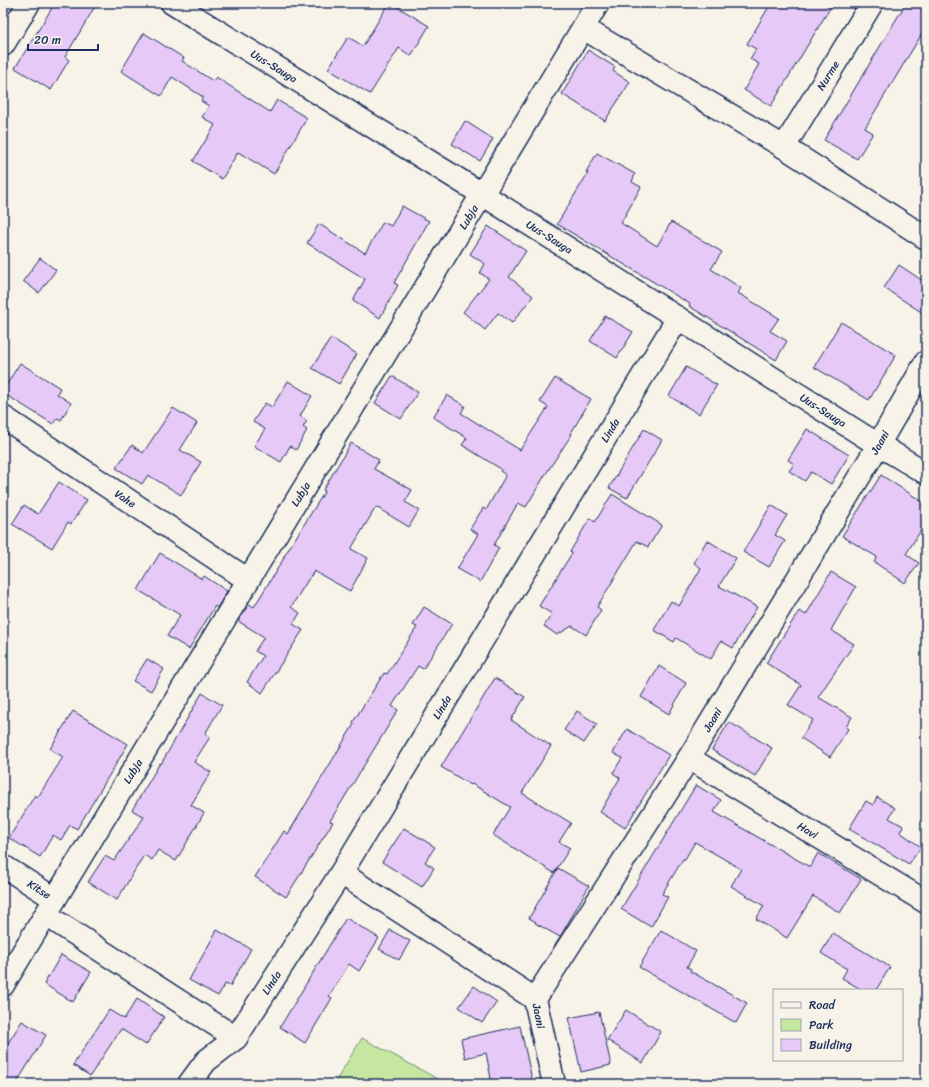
<svg xmlns="http://www.w3.org/2000/svg" width="929" height="1087" viewBox="0 0 929 1087" font-family="Sriracha,sans-serif">
	<style>
		.green { fill: #c6e7a0; stroke: #708b7f }
		.building { fill: #e6c9f7; stroke: #1b2f5e }
		.lines { fill: none; stroke-linecap: round; stroke-linejoin: round }
		.minor-casing { stroke: #1b2f5e; stroke-width: 25 }
		.minor { stroke: #f7f3e8; stroke-width: 22 }
		.labels { text-anchor: middle; stroke-width: 3; stroke-linejoin: round; paint-order: stroke }
		.street-label { font-size: 11px; fill: #1b2f5e; stroke: #f7f3e8 }
	</style>
	<rect width="100%" height="100%" fill="#f7f3e8"/>
	<filter id="ink" filterUnits="userSpaceOnUse"><feTurbulence type="fractalNoise" baseFrequency=".025" numOctaves="2"/><feDisplacementMap in="SourceGraphic" scale="8" xChannelSelector="R" yChannelSelector="G"/><feConvolveMatrix kernelMatrix="1 2 1 2 8 2 1 2 1" color-interpolation-filters="sRGB"/></filter>
	<g filter="url(#ink)">
		<path class="green" d="M 362,1038 L 447,1084 L 334,1084 Z"/>
		<path class="building" d="M 55,3 L 97,3 L 65,57 L 69,60 L 51,90 L 15,68 Z
			M 389,3 L 391,3 L 429,26 L 411,56 L 399,48 L 370,94 L 328,69 L 348,37 L 363,46 Z
			M 771,3 L 833,3 L 771,106 L 744,90 L 759,64 L 750,59 L 756,49 L 747,44 Z
			M 906,3 L 926,3 L 926,27 L 865,128 L 873,133 L 857,159 L 824,140 Z
			M 144,33 L 184,58 L 182,61 L 213,81 L 216,77 L 270,112 L 277,100 L 307,118 L 274,174 L 238,152 L 222,179 L 193,161 L 215,125 L 202,117 L 209,106 L 201,101 L 203,97 L 172,77 L 161,96 L 121,71 Z
			M 588,50 L 615,67 L 613,71 L 630,82 L 605,121 L 562,94 Z
			M 465,121 L 493,139 L 480,161 L 452,144 Z
			M 597,153 L 635,174 L 632,182 L 641,187 L 621,223 L 657,246 L 671,222 L 722,252 L 711,269 L 741,288 L 738,293 L 779,318 L 770,331 L 787,341 L 776,360 L 689,306 L 690,304 L 557,224 L 588,173 L 586,172 Z
			M 402,206 L 429,221 L 394,283 L 398,285 L 380,318 L 353,301 L 365,279 L 307,243 L 319,224 L 365,253 L 383,222 L 391,226 Z
			M 488,226 L 526,251 L 509,277 L 533,296 L 512,323 L 498,313 L 485,330 L 463,312 L 489,279 L 480,273 L 485,264 L 470,254 Z
			M 40,258 L 56,270 L 39,293 L 23,281 Z
			M 899,265 L 926,283 L 926,315 L 884,288 Z
			M 605,316 L 633,332 L 617,358 L 590,341 Z
			M 841,322 L 896,355 L 869,400 L 814,367 Z
			M 331,338 L 357,354 L 339,384 L 312,368 Z
			M 20,363 L 60,388 L 57,394 L 71,403 L 61,420 L 57,418 L 53,424 L 3,393 L 3,390 Z
			M 686,367 L 717,385 L 699,414 L 669,396 Z
			M 392,376 L 418,392 L 401,419 L 375,403 Z
			M 555,378 L 591,399 L 571,433 L 572,434 L 545,475 L 526,507 L 518,503 L 494,545 L 499,548 L 480,582 L 457,569 L 478,534 L 470,529 L 483,508 L 486,510 L 506,475 L 500,471 L 501,469 L 462,445 L 467,438 L 433,417 L 447,395 L 465,406 L 461,413 L 520,450 L 548,407 L 540,402 Z
			M 288,381 L 312,396 L 300,416 L 307,421 L 303,427 L 307,430 L 296,450 L 290,446 L 281,462 L 254,446 L 265,429 L 253,422 L 265,403 L 272,407 Z
			M 173,408 L 197,423 L 180,450 L 201,462 L 181,495 L 148,475 L 142,484 L 116,468 L 132,445 L 143,453 Z
			M 644,429 L 662,440 L 627,498 L 609,488 Z
			M 807,429 L 849,455 L 831,484 L 811,472 L 805,481 L 789,471 L 794,464 L 788,460 Z
			M 351,443 L 379,460 L 374,469 L 412,490 L 405,502 L 419,510 L 409,527 L 376,507 L 351,549 L 368,558 L 350,591 L 314,571 L 311,576 L 311,575 L 291,607 L 300,613 L 293,624 L 303,630 L 262,693 L 247,682 L 263,656 L 255,651 L 264,637 L 238,621 L 249,604 L 254,607 L 284,558 L 283,558 L 325,491 L 323,490 Z
			M 881,475 L 926,504 L 926,522 L 906,554 L 919,563 L 905,583 L 874,562 L 877,557 L 842,536 Z
			M 59,482 L 87,500 L 71,524 L 68,522 L 52,548 L 12,524 L 24,505 L 38,514 Z
			M 612,494 L 662,525 L 648,547 L 637,541 L 597,607 L 601,610 L 586,635 L 572,626 L 557,635 L 544,626 L 552,614 L 539,606 L 572,553 L 570,552 L 590,518 L 595,522 Z
			M 771,505 L 787,515 L 775,535 L 785,541 L 769,567 L 743,552 Z
			M 707,540 L 736,558 L 719,586 L 757,607 L 733,648 L 721,641 L 711,659 L 676,638 L 674,642 L 654,630 L 671,601 L 679,606 L 701,568 L 694,563 Z
			M 160,553 L 202,579 L 204,576 L 227,591 L 217,608 L 215,606 L 189,649 L 167,636 L 180,615 L 138,590 Z
			M 831,572 L 856,587 L 831,630 L 854,644 L 818,697 L 852,717 L 846,727 L 848,729 L 830,757 L 801,738 L 813,720 L 788,705 L 801,685 L 766,663 L 799,611 L 806,615 Z
			M 424,607 L 452,624 L 423,669 L 418,666 L 392,706 L 398,710 L 330,821 L 333,822 L 286,897 L 255,877 L 284,831 L 288,834 L 354,724 L 353,722 L 384,673 L 387,674 L 417,627 L 413,625 Z
			M 147,659 L 164,669 L 151,691 L 133,681 Z
			M 659,666 L 686,683 L 669,714 L 641,697 Z
			M 495,678 L 525,697 L 511,720 L 551,746 L 522,793 L 571,823 L 559,842 L 570,848 L 554,873 L 493,835 L 510,807 L 472,784 L 471,785 L 441,767 Z
			M 202,693 L 222,705 L 205,734 L 210,737 L 194,762 L 211,772 L 191,805 L 204,813 L 176,861 L 158,850 L 152,860 L 144,855 L 117,900 L 88,882 L 105,856 L 114,861 L 144,817 L 132,810 L 160,763 L 161,764 Z
			M 73,711 L 128,744 L 77,829 L 70,825 L 61,840 L 53,835 L 40,857 L 9,838 L 35,795 L 38,797 L 63,757 L 50,749 Z
			M 577,711 L 597,724 L 584,743 L 564,730 Z
			M 729,722 L 772,748 L 755,776 L 712,750 Z
			M 627,729 L 669,755 L 625,828 L 600,812 L 620,778 L 613,773 L 622,758 L 613,753 Z
			M 696,785 L 721,800 L 714,812 L 810,867 L 818,853 L 861,879 L 840,913 L 813,896 L 787,938 L 756,919 L 764,906 L 731,886 L 741,869 L 695,842 L 685,859 L 683,859 L 662,894 L 668,897 L 651,927 L 621,909 Z
			M 877,797 L 895,808 L 889,818 L 903,826 L 900,832 L 921,847 L 909,864 L 849,829 L 866,801 L 873,805 Z
			M 404,828 L 435,847 L 425,862 L 434,868 L 422,887 L 382,862 Z
			M 558,868 L 589,886 L 560,937 L 535,923 L 536,922 L 529,918 Z
			M 346,918 L 379,938 L 359,971 L 349,964 L 329,996 L 332,998 L 305,1043 L 280,1027 Z
			M 217,930 L 251,949 L 230,986 L 225,984 L 218,996 L 189,980 Z
			M 390,930 L 410,941 L 399,960 L 379,949 Z
			M 661,930 L 696,951 L 687,967 L 691,969 L 690,971 L 747,1003 L 736,1023 L 639,967 Z
			M 833,933 L 890,967 L 876,990 L 862,990 L 842,978 L 847,969 L 821,953 Z
			M 61,955 L 91,972 L 73,1002 L 44,984 Z
			M 474,986 L 497,1002 L 482,1023 L 459,1007 Z
			M 137,999 L 164,1017 L 146,1045 L 121,1029 L 90,1076 L 73,1065 L 109,1010 L 124,1019 Z
			M 626,1010 L 661,1032 L 643,1063 L 607,1040 Z
			M 599,1012 L 611,1065 L 581,1072 L 569,1018 Z
			M 22,1021 L 46,1035 L 16,1084 L 3,1084 L 3,1051 Z
			M 520,1026 L 533,1084 L 492,1084 L 486,1053 L 465,1058 L 461,1039 Z"/>
		<g class="lines">
			<defs>
				<g id="minor">
					<path id="s1" d="M 172,3 L 482,194 L 864,436 L 926,473"/>
					<path d="M 583,28 L 784,147 L 926,238"/>
					<path d="M 3,45 L 29,3"/>
					<path id="s2" d="M 784,147 L 872,3"/>
					<path id="s3" d="M 3,417 L 248,580"/>
					<path id="s4" d="M 689,758 L 926,902"/>
					<path id="s5" d="M 3,866 L 55,899"/>
					<path d="M 341,873 L 535,999"/>
					<path d="M 46,915 L 236,1038"/>
					<path id="s6" d="M 3,985 L 598,3"/>
					<path id="s7" d="M 189,1084 L 206,1061 L 236,1038 L 341,873 L 678,318"/>
					<path id="s8" d="M 554,1084 L 535,999 L 689,758 L 870,459 L 926,362"/>
				</g>
			</defs>
			<use href="#minor" class="minor-casing"/>
			<use href="#minor" class="minor"/>
		</g>
	</g>
	<g class="labels">
		<g class="street-label">
			<text dy="4" stroke="none"><textPath href="#s1" startOffset="120">Uus-Sauga</textPath></text>
			<text dy="4" stroke="none"><textPath href="#s2" startOffset="84">Nurme</textPath></text>
			<text dy="4" stroke="none"><textPath href="#s6" startOffset="898">Lubja</textPath></text>
			<text dy="4" stroke="none"><textPath href="#s1" startOffset="444">Uus-Sauga</textPath></text>
			<text dy="4" stroke="none"><textPath href="#s1" startOffset="768">Uus-Sauga</textPath></text>
			<text dy="4" stroke="none"><textPath href="#s7" startOffset="780">Linda</textPath></text>
			<text dy="4" stroke="none"><textPath href="#s8" startOffset="742">Jaani</textPath></text>
			<text dy="4" stroke="none"><textPath href="#s6" startOffset="574">Lubja</textPath></text>
			<text dy="4" stroke="none"><textPath href="#s3" startOffset="147">Vahe</textPath></text>
			<text dy="4" stroke="none"><textPath href="#s7" startOffset="456">Linda</textPath></text>
			<text dy="4" stroke="none"><textPath href="#s8" startOffset="418">Jaani</textPath></text>
			<text dy="4" stroke="none"><textPath href="#s6" startOffset="250">Lubja</textPath></text>
			<text dy="4" stroke="none"><textPath href="#s4" startOffset="139">Havi</textPath></text>
			<text dy="4" stroke="none"><textPath href="#s5" startOffset="43">Kitse</textPath></text>
			<text dy="4" stroke="none"><textPath href="#s7" startOffset="132">Linda</textPath></text>
			<text transform="translate(539 1016) rotate(78)" y="4">Jaani</text>
		</g>
	</g>
	<rect width="929" height="1087" fill="none" stroke="#f7f3e8" stroke-width="16"/>
	<rect x="8" y="8" width="913" height="1071" fill="none" stroke="#1b2f5e" stroke-width="1.5" filter="url(#ink)"/>
	<rect x="773" y="989" width="130" height="72" fill="#f7f3e8" stroke="#9fa5b1"/>
	<rect x="781" y="1002" width="20" height="6" fill="#f7f3e8" stroke="#9fa5b1"/>
	<text x="809" y="1009" font-size="12" fill="#1b2f5e">Road</text>
	<rect x="781" y="1019" width="20" height="12" fill="#c6e7a0" stroke="#9fa5b1"/>
	<text x="809" y="1029" font-size="12" fill="#1b2f5e">Park</text>
	<rect x="781" y="1039" width="20" height="12" fill="#e6c9f7" stroke="#9fa5b1"/>
	<text x="809" y="1049" font-size="12" fill="#1b2f5e">Building</text>
	<path d="M28 44v6h70v-6" fill="none" stroke="#1b2f5e" stroke-width="2"/>
	<text x="34" y="44" font-size="12" fill="#1b2f5e" stroke="#f7f3e8" stroke-width="3" paint-order="stroke">20 m</text>
</svg>
